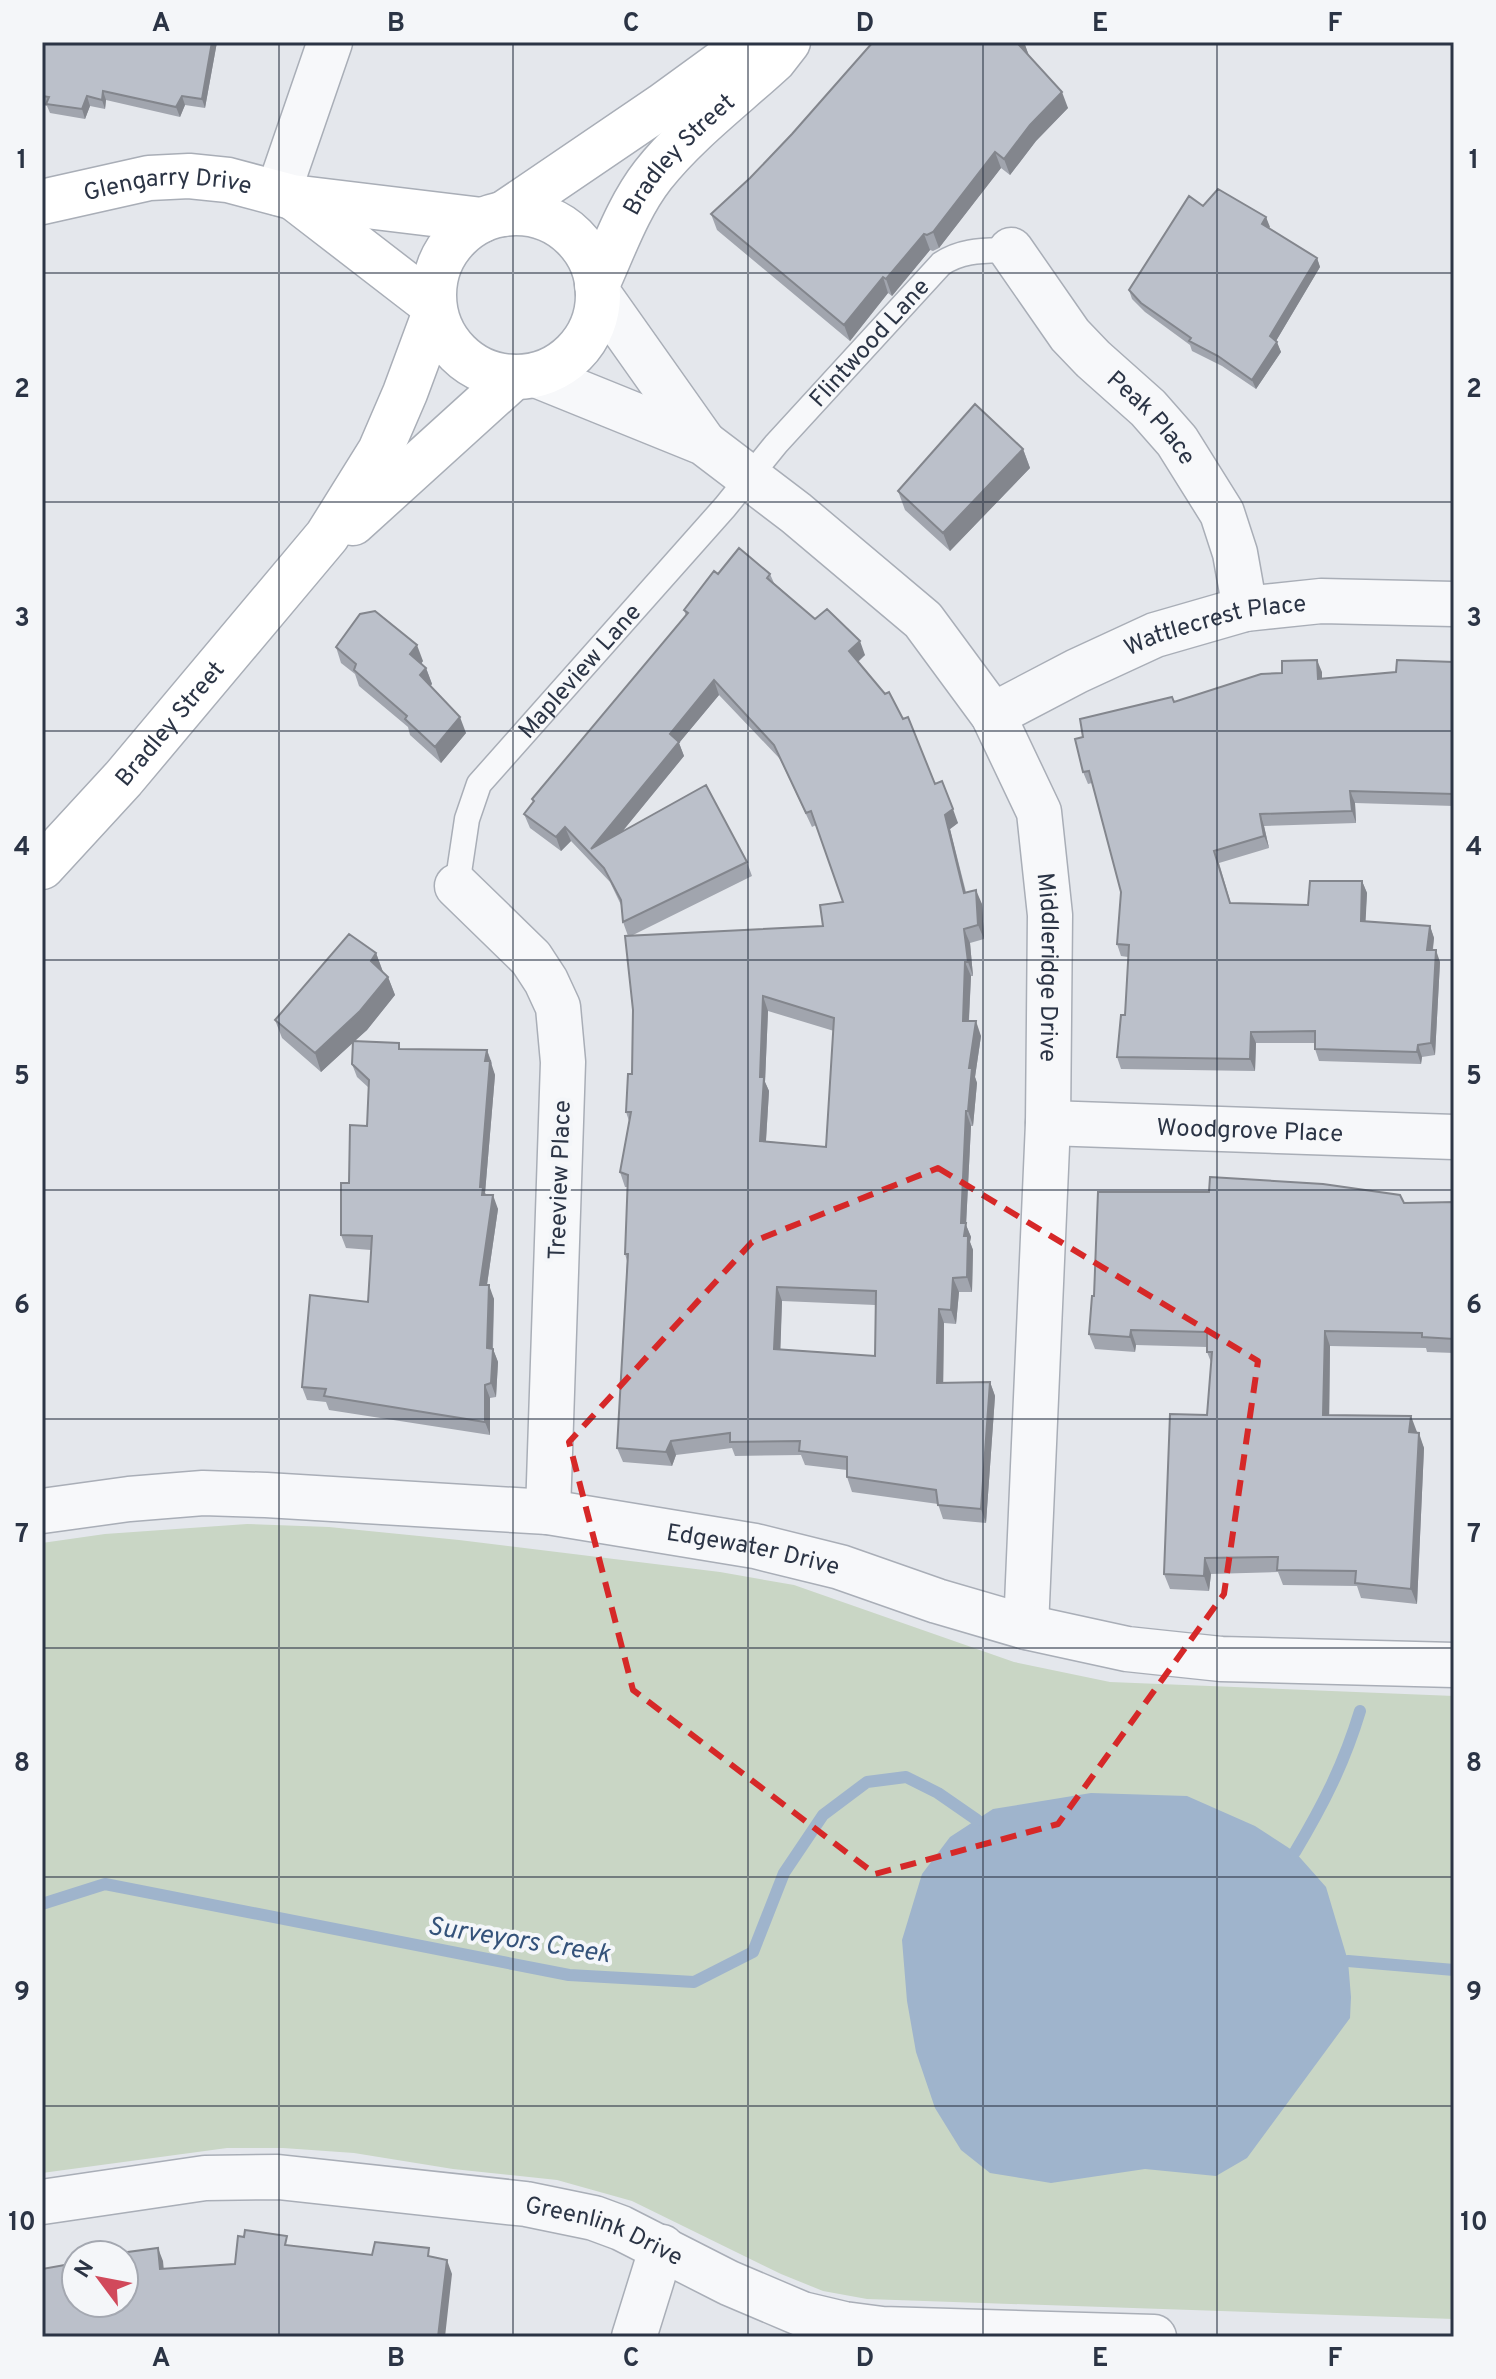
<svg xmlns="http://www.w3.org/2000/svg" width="1496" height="2379" viewBox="0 0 1496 2379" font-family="Overpass,sans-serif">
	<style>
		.green { fill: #c9d6c5 }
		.water { fill: #9fb4cc }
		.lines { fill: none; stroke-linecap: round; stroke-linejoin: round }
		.stream { stroke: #9fb4cc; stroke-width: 12 }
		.lane-casing { stroke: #a9aeb7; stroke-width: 27 }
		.street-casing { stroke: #a9aeb7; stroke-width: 47 }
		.secondary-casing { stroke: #a9aeb7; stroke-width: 47 }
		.lane { stroke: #f7f8fa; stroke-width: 24 }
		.street { stroke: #f7f8fa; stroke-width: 44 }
		.secondary { stroke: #fff; stroke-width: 44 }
		.wall { fill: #a1a5ae; fill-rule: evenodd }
		.shaded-wall { fill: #83868d }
		.building { fill: #bbc0ca; stroke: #83868d; stroke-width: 2; fill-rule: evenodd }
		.marked { fill: none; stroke: #d62828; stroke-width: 6; stroke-dasharray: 16 10; stroke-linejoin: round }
		.grid { fill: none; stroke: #2b3445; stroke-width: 2; stroke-opacity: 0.55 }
		.labels { text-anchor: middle; stroke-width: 8; stroke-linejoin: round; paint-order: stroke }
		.street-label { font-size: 24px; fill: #2b3445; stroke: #f4f6f9 }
		.water-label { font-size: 26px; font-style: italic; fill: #34527a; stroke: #f4f6f9 }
		.neatline { fill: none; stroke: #2b3445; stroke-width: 3 }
		.grid-label { font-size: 26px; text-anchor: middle; font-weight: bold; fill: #2b3445 }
	</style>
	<rect width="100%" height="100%" fill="#e4e7ec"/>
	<path class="green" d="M 247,1524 L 329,1527 L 459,1540 L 720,1572 L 794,1585 L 1014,1662 L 1110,1682 L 1454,1696 L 1454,2319 L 867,2299 L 823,2291 L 781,2274 L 632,2201 L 557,2180 L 453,2169 L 354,2153 L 283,2148 L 227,2148 L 42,2173 L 42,1543 L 105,1534 Z"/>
	<path class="water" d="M 1091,1793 L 1187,1796 L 1255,1826 L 1295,1852 L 1326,1887 L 1348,1961 L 1351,1997 L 1350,2018 L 1247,2158 L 1216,2176 L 1145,2169 L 1051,2183 L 990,2173 L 961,2150 L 935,2108 L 916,2052 L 907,2001 L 902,1940 L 922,1874 L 950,1837 L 993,1809 Z"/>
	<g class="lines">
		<path class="stream" d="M 1295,1852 C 1323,1805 1344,1764 1360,1711
			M 42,1904 L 105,1884 L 569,1975 L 694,1982 L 753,1952 L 784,1873 L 823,1815 L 867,1782 L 906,1777 L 938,1793 L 977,1820
			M 1348,1961 L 1454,1970"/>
		<defs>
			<g id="lane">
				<path id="s1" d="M 457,886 L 467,819 L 479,784 L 725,507 L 776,444 L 941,264 C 963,249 986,251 1011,250"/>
			</g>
			<g id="street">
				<path d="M 278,193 L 330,42"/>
				<path id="s2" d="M 1011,250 L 1070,335 L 1093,359 L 1148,408 L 1177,441 L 1222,513 L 1235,553 L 1245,609"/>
				<path d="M 598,293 L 704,443"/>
				<path id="s3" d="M 536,375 L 704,443 L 796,513 L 923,620 L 993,715 L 1039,812 L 1050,915 L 1048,1123 L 1026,1627"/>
				<path id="s4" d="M 993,715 L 1077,671 L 1155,635 L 1245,609 L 1321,601 L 1454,604"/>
				<path d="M 457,886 L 531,958 L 546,981 L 558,1007 L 563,1062 L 548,1512"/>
				<path id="s5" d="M 1048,1123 L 1454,1137"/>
				<path id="s6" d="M 42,1511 L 129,1499 L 203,1493 L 266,1495 L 548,1512 L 755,1546 L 840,1567 L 937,1601 L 1026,1627 L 1127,1649 L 1221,1659 L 1454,1665"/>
				<path id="s7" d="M 42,2202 L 205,2178 L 278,2177 L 526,2204 L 594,2218 L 621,2228 L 729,2283 L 802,2314 L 844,2324 L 882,2329 L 1154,2337"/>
				<path d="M 634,2337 L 662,2247"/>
			</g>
			<g id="secondary">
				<path d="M 294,198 L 434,306"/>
				<path id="s8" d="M 42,202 L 149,178 L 189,176 L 228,180 L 292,197 L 482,220"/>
				<circle cx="516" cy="295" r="82"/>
				<path d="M 503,214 L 662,106 L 750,42"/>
				<path id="s9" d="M 597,285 C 614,248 628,207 653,175 C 686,133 735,96 774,60 L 788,42"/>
				<path d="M 353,523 L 514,377"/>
				<path id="s10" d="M 42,867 L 123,779 L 327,536 L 380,451 L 405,393 L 435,312"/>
			</g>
		</defs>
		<use href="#lane" class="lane-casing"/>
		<use href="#street" class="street-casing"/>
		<use href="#secondary" class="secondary-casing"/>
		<use href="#lane" class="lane"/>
		<use href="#street" class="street"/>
		<use href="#secondary" class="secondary"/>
	</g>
	<path class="wall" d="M 42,42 L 217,42 L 205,108 L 185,105 L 180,117 L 106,100 L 105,109 L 90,106 L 85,119 L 50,113 L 47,106 L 42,105 Z
		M 873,42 L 1024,42 L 1029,56 L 1068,108 L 1036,141 L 1010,175 L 1001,168 L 939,248 L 933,251 L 930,250 L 892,296 L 888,293 L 850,341 L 717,230 L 711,214 L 750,178 L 792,134 Z
		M 1203,206 L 1266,217 L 1269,228 L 1317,258 L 1320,267 L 1276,341 L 1281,352 L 1256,389 L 1222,366 L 1192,351 L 1190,345 L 1145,312 L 1132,299 L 1129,290 Z
		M 1023,449 L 1030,468 L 950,551 L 905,510 L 898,491 Z
		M 718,574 L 770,574 L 774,583 L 815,619 L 865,655 L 858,662 L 935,784 L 958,823 L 950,829 L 966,892 L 982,904 L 984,939 L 970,943 L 973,976 L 971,976 L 969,1021 L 981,1036 L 975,1077 L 977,1083 L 973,1126 L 971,1126 L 966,1225 L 971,1237 L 970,1242 L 973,1250 L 972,1292 L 959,1292 L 956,1324 L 944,1323 L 943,1383 L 990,1382 L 995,1396 L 986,1523 L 943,1519 L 938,1504 L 852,1492 L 847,1477 L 847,1470 L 805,1465 L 801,1455 L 735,1456 L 732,1448 L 676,1455 L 672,1466 L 623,1462 L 617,1448 L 627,1261 L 625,1254 L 628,1187 L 625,1187 L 620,1172 L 629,1121 L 626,1112 L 632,1074 L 633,1010 L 628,936 L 623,922 L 621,905 L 610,882 L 571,841 L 561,851 L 530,828 L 524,814 L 533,802 L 532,799 L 686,616 L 684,610 ZM 719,695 L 780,759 L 812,827 L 816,825 L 843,902 L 823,926 L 631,936 L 752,876 L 747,862 L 622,832 L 684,756 L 679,743 ZM 768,1011 L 834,1031 L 826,1147 L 766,1141 L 769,1091 L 765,1082 ZM 782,1301 L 875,1305 L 875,1356 L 780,1349 Z
		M 336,647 L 423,661 L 421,664 L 426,668 L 432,684 L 430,686 L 466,733 L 441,763 L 410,735 L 408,727 L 359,686 L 355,674 L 341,663 Z
		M 1454,662 L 1454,806 L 1355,803 L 1356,823 L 1264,826 L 1269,848 L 1219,863 L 1231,904 L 1308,905 L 1362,881 L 1367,893 L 1365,921 L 1430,926 L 1434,938 L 1433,950 L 1440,962 L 1435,1055 L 1422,1057 L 1421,1064 L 1319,1061 L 1315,1049 L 1315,1043 L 1256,1043 L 1255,1071 L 1121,1069 L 1117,1057 L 1125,1015 L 1128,957 L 1121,956 L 1117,944 L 1121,892 L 1092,783 L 1088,784 L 1083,772 L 1083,737 L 1174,702 L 1322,672 L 1322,679 L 1396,672 Z
		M 376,953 L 383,972 L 388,977 L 395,995 L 367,1030 L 354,1041 L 402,1049 L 487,1050 L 492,1063 L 491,1066 L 495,1075 L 485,1193 L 498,1209 L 487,1285 L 494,1299 L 493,1349 L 498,1362 L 496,1397 L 490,1398 L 490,1435 L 329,1410 L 326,1402 L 307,1400 L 302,1387 L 368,1302 L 371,1250 L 346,1248 L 341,1235 L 349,1183 L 367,1126 L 369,1088 L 357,1077 L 352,1064 L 353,1042 L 321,1072 L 282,1038 L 275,1020 Z
		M 1454,1202 L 1454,1353 L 1427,1352 L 1426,1348 L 1330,1346 L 1329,1415 L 1417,1432 L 1424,1448 L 1417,1604 L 1361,1598 L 1357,1586 L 1283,1585 L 1278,1572 L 1211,1574 L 1209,1591 L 1170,1589 L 1164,1574 L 1207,1415 L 1211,1362 L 1207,1352 L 1207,1347 L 1136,1345 L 1135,1352 L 1095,1349 L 1089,1334 L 1094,1296 L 1404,1203 Z"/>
	<path class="shaded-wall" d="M 212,42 L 217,42 L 205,108 L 202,99 Z
		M 1021,42 L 1024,42 L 1029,56 L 1019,45 Z
		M 103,91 L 106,100 L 105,109 L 102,100 Z
		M 1062,92 L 1068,108 L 1036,141 L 1010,175 L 1004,159 L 1030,125 Z
		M 87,96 L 90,106 L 85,119 L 82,109 Z
		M 182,96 L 185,105 L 180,117 L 176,107 Z
		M 995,152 L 1001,168 L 939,248 L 933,232 Z
		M 1266,217 L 1270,227 L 1266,233 L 1262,224 Z
		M 924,234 L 930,250 L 892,296 L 886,279 Z
		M 1317,258 L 1320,267 L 1273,346 L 1270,336 Z
		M 883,277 L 888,293 L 850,341 L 844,325 Z
		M 1277,342 L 1281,352 L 1256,389 L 1252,380 Z
		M 1023,449 L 1030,468 L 950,551 L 943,533 Z
		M 860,641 L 865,655 L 854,665 L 849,651 Z
		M 417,645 L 423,661 L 416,670 L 410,654 Z
		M 1317,660 L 1322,672 L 1322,691 L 1318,679 Z
		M 426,668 L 432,684 L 426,691 L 420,675 Z
		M 714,680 L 719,695 L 679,743 L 684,756 L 598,861 L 591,849 L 670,734 Z
		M 460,717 L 466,733 L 441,763 L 435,747 Z
		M 1350,791 L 1355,803 L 1356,823 L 1352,811 Z
		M 953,809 L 958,823 L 950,829 L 969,907 L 964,893 L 945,815 Z
		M 1260,814 L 1264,826 L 1269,848 L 1264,836 Z
		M 565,827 L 571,841 L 561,851 L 556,837 Z
		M 1362,881 L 1367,893 L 1365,933 L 1361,921 Z
		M 976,890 L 982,904 L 984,939 L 978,925 Z
		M 1430,926 L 1434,938 L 1431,962 L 1427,950 Z
		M 964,929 L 970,943 L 973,976 L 968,962 Z
		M 1436,950 L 1440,962 L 1435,1055 L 1431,1043 Z
		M 376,953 L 383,972 L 371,961 Z
		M 965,962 L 971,976 L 968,1035 L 963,1021 Z
		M 388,977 L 395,995 L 367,1030 L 321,1072 L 315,1053 Z
		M 763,996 L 768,1011 L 765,1082 L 769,1091 L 765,1155 L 760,1141 L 760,1077 Z
		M 976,1021 L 981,1036 L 975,1077 L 977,1083 L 973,1126 L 968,1111 L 969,1068 Z
		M 1251,1032 L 1256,1043 L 1255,1071 L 1250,1059 Z
		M 1418,1045 L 1422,1057 L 1421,1064 L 1417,1052 Z
		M 487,1050 L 495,1075 L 485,1193 L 488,1200 L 487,1208 L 480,1187 L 485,1061 Z
		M 966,1111 L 971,1126 L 966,1225 L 971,1237 L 970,1242 L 973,1250 L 972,1292 L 967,1277 L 961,1223 Z
		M 493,1195 L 498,1209 L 485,1298 L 480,1285 Z
		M 953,1278 L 959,1292 L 956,1324 L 951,1310 Z
		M 489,1285 L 494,1299 L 492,1361 L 487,1348 Z
		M 777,1287 L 782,1301 L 780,1363 L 774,1349 Z
		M 939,1309 L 944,1323 L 943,1397 L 937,1383 Z
		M 1131,1330 L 1136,1345 L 1135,1352 L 1130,1337 Z
		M 1325,1331 L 1330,1346 L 1329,1430 L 1323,1415 Z
		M 493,1349 L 498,1362 L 496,1397 L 491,1383 Z
		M 990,1382 L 995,1396 L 986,1523 L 981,1509 Z
		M 485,1385 L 490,1398 L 490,1435 L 485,1422 Z
		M 1411,1416 L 1417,1432 L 1415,1447 L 1409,1432 Z
		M 1419,1433 L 1424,1448 L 1417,1604 L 1411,1589 Z
		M 671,1441 L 676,1455 L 672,1466 L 666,1452 Z
		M 1205,1558 L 1211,1574 L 1209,1591 L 1204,1576 Z
		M 158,2248 L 163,2261 L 165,2282 L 160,2269 Z
		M 447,2260 L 452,2274 L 445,2337 L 438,2337 Z"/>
	<path class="building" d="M 42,42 L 212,42 L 202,99 L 182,96 L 176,107 L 103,91 L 102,100 L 87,96 L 82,109 L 46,104 L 49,97 L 42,96 Z
		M 873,42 L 1021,42 L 1019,45 L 1062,92 L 1030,125 L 1004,159 L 995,152 L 933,232 L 927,235 L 924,234 L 886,279 L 883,277 L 844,325 L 711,214 L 750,178 L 792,134 Z
		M 1218,189 L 1266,217 L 1262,224 L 1317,258 L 1270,336 L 1277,342 L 1252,380 L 1218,356 L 1189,341 L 1191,338 L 1141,303 L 1129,290 L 1189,196 L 1203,206 Z
		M 975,404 L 1023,449 L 943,533 L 898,491 Z
		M 739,548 L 770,574 L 767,578 L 815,619 L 827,609 L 860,641 L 849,651 L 885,694 L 889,692 L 903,719 L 908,717 L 935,784 L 942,781 L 953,809 L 945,815 L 964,893 L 976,890 L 978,925 L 964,929 L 968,962 L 965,962 L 963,1021 L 976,1021 L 969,1068 L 972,1068 L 968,1111 L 966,1111 L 961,1223 L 966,1223 L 964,1236 L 968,1236 L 967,1277 L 953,1278 L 951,1310 L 939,1309 L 937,1383 L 990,1382 L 981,1509 L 938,1505 L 936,1490 L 847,1477 L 847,1457 L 799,1451 L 800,1441 L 730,1442 L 730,1433 L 671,1441 L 666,1452 L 617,1448 L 628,1254 L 625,1254 L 628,1175 L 620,1172 L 631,1112 L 626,1112 L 628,1074 L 632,1074 L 633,1010 L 625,936 L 823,926 L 820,905 L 843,902 L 811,811 L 806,813 L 774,745 L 714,680 L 670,734 L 679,742 L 591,849 L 706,785 L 747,862 L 623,922 L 621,900 L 604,868 L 565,827 L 556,837 L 524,814 L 534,801 L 532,799 L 688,613 L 684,610 L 714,571 L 718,574 ZM 763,996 L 834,1018 L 826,1147 L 760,1141 L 764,1077 L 760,1077 ZM 777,1287 L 876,1291 L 875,1356 L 774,1349 Z
		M 375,611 L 417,645 L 410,654 L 426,668 L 420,675 L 460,717 L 435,747 L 405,719 L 407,716 L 354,670 L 356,664 L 336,647 L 360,614 Z
		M 1317,660 L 1318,679 L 1396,672 L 1397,660 L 1454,662 L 1454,794 L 1350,791 L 1352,811 L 1260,814 L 1264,836 L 1214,851 L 1230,903 L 1308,905 L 1310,881 L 1362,881 L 1361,921 L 1430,926 L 1427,950 L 1436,950 L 1431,1043 L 1418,1045 L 1417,1052 L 1315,1049 L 1315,1031 L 1251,1032 L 1250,1059 L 1117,1057 L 1121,1015 L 1125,1015 L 1129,945 L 1117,944 L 1121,892 L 1089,771 L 1083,772 L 1075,739 L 1083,737 L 1080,719 L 1172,697 L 1174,702 L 1261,674 L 1282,673 L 1282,661 Z
		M 349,934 L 376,953 L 371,961 L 388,977 L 360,1011 L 315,1053 L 275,1020 Z
		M 353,1041 L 399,1043 L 399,1049 L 487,1050 L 485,1061 L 490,1061 L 480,1187 L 483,1187 L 482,1195 L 493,1195 L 480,1285 L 489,1285 L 487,1348 L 493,1349 L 491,1383 L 485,1385 L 485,1422 L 324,1396 L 326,1389 L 302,1387 L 310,1295 L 368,1302 L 372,1236 L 341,1235 L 341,1183 L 349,1183 L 350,1125 L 367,1126 L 369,1080 L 352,1064 Z
		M 1210,1177 L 1323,1184 L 1400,1195 L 1404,1203 L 1454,1202 L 1454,1339 L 1422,1337 L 1422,1333 L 1325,1331 L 1323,1415 L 1411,1416 L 1409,1432 L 1419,1433 L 1411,1589 L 1355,1583 L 1356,1571 L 1277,1570 L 1278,1557 L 1205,1558 L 1204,1576 L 1164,1574 L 1170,1414 L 1207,1415 L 1212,1352 L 1207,1352 L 1207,1332 L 1131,1330 L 1130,1337 L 1089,1334 L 1092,1296 L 1094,1296 L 1098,1192 L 1209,1192 Z
		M 245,2230 L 287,2236 L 285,2245 L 372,2255 L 375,2242 L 429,2248 L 428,2256 L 447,2260 L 438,2337 L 42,2337 L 42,2269 L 76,2263 L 76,2303 L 124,2303 L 124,2255 L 105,2255 L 158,2248 L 160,2269 L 235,2264 L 238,2236 L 244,2237 Z"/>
	<path class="marked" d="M 938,1168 L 1258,1361 L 1224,1594 L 1058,1824 L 875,1874 L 633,1690 L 569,1442 L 752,1242 Z"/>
	<path class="grid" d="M 279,42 L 279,2337M 513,42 L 513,2337M 748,42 L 748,2337M 983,42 L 983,2337M 1217,42 L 1217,2337M 42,273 L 1454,273M 42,502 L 1454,502M 42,731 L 1454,731M 42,960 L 1454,960M 42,1190 L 1454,1190M 42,1419 L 1454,1419M 42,1648 L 1454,1648M 42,1877 L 1454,1877M 42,2106 L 1454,2106"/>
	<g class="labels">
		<g class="street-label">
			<text dy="8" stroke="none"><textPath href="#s9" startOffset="156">Bradley Street</textPath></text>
			<text dy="8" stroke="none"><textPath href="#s8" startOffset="128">Glengarry Drive</textPath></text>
			<text dy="8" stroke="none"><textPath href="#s1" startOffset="694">Flintwood Lane</textPath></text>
			<text dy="8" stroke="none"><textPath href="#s2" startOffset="220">Peak Place</textPath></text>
			<text dy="8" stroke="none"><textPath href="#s4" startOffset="242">Wattlecrest Place</textPath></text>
			<text dy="8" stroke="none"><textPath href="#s1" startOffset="256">Mapleview Lane</textPath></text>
			<text dy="8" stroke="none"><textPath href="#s10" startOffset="192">Bradley Street</textPath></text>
			<text dy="8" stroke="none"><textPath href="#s3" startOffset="844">Middleridge Drive</textPath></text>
			<text dy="8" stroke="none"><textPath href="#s5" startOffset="202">Woodgrove Place</textPath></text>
			<text transform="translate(559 1180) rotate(-88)" y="8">Treeview Place</text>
			<text dy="8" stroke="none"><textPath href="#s6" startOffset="716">Edgewater Drive</textPath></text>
			<text dy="8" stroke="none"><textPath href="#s7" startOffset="570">Greenlink Drive</textPath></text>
		</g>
		<g class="water-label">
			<text transform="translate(519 1939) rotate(9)" y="9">Surveyors Creek</text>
		</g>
	</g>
	<rect width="1496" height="2379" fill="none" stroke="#f4f6f9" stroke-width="88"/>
	<g transform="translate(100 2279) rotate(302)"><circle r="38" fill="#f4f6f9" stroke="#a4a8b1" stroke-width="2"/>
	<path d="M0-6L14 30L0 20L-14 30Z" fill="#d1495b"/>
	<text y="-12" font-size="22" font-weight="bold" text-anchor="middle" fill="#2b3445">N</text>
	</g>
	<rect x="44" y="44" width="1408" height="2291" class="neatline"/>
	<g class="grid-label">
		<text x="161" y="31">A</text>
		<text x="396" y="31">B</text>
		<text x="631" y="31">C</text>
		<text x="865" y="31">D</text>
		<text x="1100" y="31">E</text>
		<text x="1335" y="31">F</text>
		<text x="22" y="168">1</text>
		<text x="1474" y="168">1</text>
		<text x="22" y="397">2</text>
		<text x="1474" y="397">2</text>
		<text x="22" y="626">3</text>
		<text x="1474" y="626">3</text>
		<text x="22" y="855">4</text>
		<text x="1474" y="855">4</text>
		<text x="22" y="1084">5</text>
		<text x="1474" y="1084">5</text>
		<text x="22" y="1313">6</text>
		<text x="1474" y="1313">6</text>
		<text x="22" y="1542">7</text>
		<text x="1474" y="1542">7</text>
		<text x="22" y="1771">8</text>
		<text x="1474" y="1771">8</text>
		<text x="22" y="2000">9</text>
		<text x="1474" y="2000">9</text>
		<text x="22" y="2230">10</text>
		<text x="1474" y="2230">10</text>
		<text x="161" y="2366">A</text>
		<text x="396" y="2366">B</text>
		<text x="631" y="2366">C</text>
		<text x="865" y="2366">D</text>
		<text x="1100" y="2366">E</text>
		<text x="1335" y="2366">F</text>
	</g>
</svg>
